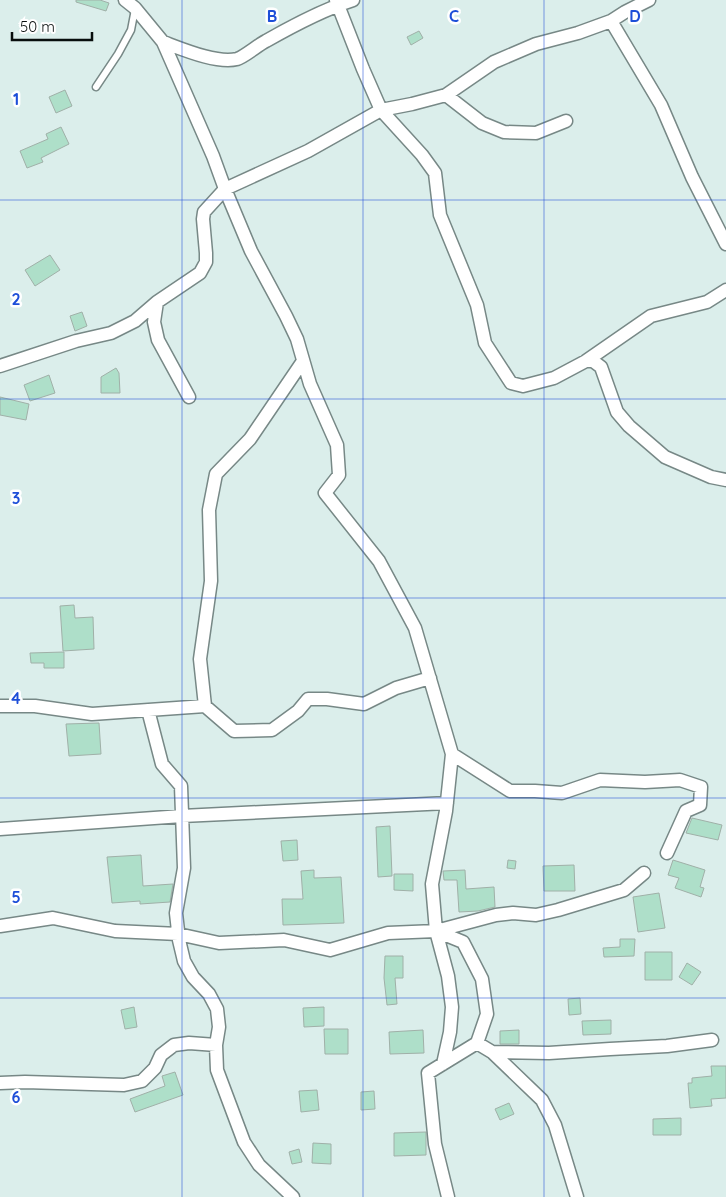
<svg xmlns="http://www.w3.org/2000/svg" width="726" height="1197" viewBox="0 0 726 1197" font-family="Quicksand,sans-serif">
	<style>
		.building { fill: #aedfc9; stroke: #a0b0a8 }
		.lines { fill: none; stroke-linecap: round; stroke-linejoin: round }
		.lane-casing { stroke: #778886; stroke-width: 9 }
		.street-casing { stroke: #778886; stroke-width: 15 }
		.lane { stroke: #fff; stroke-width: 6 }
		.street { stroke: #fff; stroke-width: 12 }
		.grid { fill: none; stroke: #1d4ed8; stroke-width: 1; stroke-opacity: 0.55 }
		.grid-label { font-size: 16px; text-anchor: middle; font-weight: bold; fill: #1d4ed8; stroke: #fff; stroke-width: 5; stroke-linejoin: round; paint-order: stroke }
	</style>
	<rect width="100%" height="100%" fill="#dbeeeb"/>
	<path class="building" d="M 76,0 L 100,0 L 109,3 L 106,11 L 76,2 Z
		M 419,31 L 423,38 L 411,45 L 407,37 Z
		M 65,90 L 72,106 L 56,113 L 49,97 Z
		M 61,127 L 69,144 L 41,158 L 43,162 L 27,168 L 20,151 L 48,139 L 46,134 Z
		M 50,255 L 60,270 L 35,286 L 25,270 Z
		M 82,312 L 87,326 L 75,331 L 70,316 Z
		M 116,368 L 119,373 L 120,393 L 101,393 L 101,377 Z
		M 49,375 L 55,393 L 30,401 L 24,385 Z
		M 0,397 L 29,404 L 26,420 L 0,415 Z
		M 74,605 L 75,618 L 93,617 L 94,649 L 63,651 L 60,606 Z
		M 64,652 L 64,668 L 44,668 L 44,663 L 31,663 L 30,653 Z
		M 99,723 L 101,754 L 69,756 L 66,724 Z
		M 692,818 L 722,825 L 718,840 L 686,833 Z
		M 390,826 L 392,876 L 378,877 L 376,827 Z
		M 297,840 L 298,860 L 283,861 L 281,841 Z
		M 141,855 L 143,886 L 173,884 L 170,902 L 140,904 L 140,901 L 112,903 L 107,857 Z
		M 508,860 L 516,861 L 515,869 L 507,868 Z
		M 673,860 L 705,870 L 700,887 L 704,888 L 701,897 L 675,888 L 679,878 L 668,875 Z
		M 574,865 L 575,891 L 544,891 L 543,866 Z
		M 314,870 L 314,878 L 341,877 L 344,923 L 283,925 L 282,899 L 303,899 L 301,871 Z
		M 465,870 L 466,889 L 494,887 L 495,907 L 478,911 L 459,912 L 457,880 L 444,880 L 443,871 Z
		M 394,874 L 413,874 L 413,891 L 394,890 Z
		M 659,893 L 665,928 L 638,932 L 633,897 Z
		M 620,939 L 635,939 L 634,956 L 604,957 L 603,948 L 620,947 Z
		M 645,952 L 672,952 L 672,980 L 645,980 Z
		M 385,956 L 403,956 L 403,978 L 395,978 L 397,1004 L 387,1005 L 384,978 Z
		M 687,963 L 701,972 L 692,985 L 679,977 Z
		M 580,998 L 581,1014 L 569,1015 L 568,999 Z
		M 134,1007 L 137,1027 L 125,1029 L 121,1010 Z
		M 324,1007 L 324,1026 L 304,1027 L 303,1008 Z
		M 611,1020 L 611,1034 L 583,1035 L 582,1021 Z
		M 324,1029 L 348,1029 L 348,1054 L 325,1054 Z
		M 423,1030 L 424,1053 L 390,1054 L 389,1032 Z
		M 519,1030 L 519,1044 L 500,1044 L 500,1031 Z
		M 711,1066 L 726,1066 L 726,1098 L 711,1099 L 712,1106 L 690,1108 L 688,1083 L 692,1083 L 692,1078 L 712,1076 Z
		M 175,1072 L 183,1095 L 135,1112 L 130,1099 L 165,1086 L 162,1076 Z
		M 317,1090 L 319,1110 L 301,1112 L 299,1091 Z
		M 374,1091 L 375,1109 L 361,1110 L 361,1092 Z
		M 509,1103 L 514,1114 L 500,1120 L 495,1109 Z
		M 681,1118 L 681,1135 L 653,1135 L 653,1119 Z
		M 426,1132 L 426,1155 L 394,1156 L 394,1133 Z
		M 313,1143 L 331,1144 L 331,1164 L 312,1163 Z
		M 299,1149 L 302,1162 L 292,1164 L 289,1152 Z"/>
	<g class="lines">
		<defs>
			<path id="lane" d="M 96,87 L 118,54 L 131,30 L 135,9"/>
			<path id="street" d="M 336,0 L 363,69 L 381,110 L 422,155 L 435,173 L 440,215 L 477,305 L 485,343 L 511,383 L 523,386 L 554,378 L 586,361 L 593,361 L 601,367 L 617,412 L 629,426 L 665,457 L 711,477 L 726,480
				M 611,21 L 661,105 L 692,177 L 726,244
				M 163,42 C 182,49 217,64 237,59 C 244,57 258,45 266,41 C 294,25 322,10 353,0
				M 446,95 L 494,62 L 536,44 L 578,33 L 611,21 L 625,12 L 649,0
				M 157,302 L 154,322 L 158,340 L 189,397
				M 586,361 L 651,316 L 707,302 L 726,290
				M 0,366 L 76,341 L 111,333 L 135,321 L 157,302 L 200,273 L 206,262 L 206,253 L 203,219 L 204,212 L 225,189 L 213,156 L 163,42 L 135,8 L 125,0
				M 0,706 L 35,706 L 92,714 L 205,706 L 234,731 L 272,730 L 298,711 L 308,699 L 327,699 L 364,704 L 396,688 L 430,678
				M 205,706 L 200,659 L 211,581 L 209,510 L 216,474 L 250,439 L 303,361
				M 148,710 L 162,764 L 181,786 L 184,868 L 176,913 L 179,940 L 184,961 L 193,977 L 209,994 L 217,1009 L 219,1027 L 216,1045 L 217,1070 L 244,1142 L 259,1165 L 293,1197
				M 452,754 L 510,791 L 535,791 L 562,793 L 600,780 L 645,782 L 680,780 L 701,787 L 700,805 L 686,811 L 667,853
				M 0,829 L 182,816 L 447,803
				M 0,926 L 53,918 L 115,931 L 178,934 L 219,943 L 284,940 L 330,950 L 388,933 L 436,931 L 496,915 L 513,913 L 536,915 L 558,910 L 624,890 L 644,873
				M 436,931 L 463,942 L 482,979 L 487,1014 L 477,1043 L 492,1052 L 549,1053 L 610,1049 L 667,1046 L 712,1040
				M 492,1052 L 542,1100 L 555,1125 L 577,1197
				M 443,1064 L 450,1032 L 452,1007 L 448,976 L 436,931 L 432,884 L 446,811 L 452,754 L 415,628 L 379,561 L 325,493 L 339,475 L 337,445 L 310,384 L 297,339 L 286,316 L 251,251 L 225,189 L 308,151 L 381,110 L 412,104 L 446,95 L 482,123 L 504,132 L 536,133 L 566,121
				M 0,1083 L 25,1082 L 124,1085 L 142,1081 L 155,1068 L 161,1055 L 174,1045 L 189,1043 L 216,1045
				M 448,1197 L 435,1144 L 428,1073 L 477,1043"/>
		</defs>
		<use href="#lane" class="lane-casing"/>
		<use href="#street" class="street-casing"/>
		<use href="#lane" class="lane"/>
		<use href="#street" class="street"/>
	</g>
	<path class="grid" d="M 182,0 L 182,1197M 363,0 L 363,1197M 544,0 L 544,1197M 0,200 L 726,200M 0,399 L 726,399M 0,598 L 726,598M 0,798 L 726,798M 0,998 L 726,998"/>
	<g class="grid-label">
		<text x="272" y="22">B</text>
		<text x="454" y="22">C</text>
		<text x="635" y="22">D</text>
		<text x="16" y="105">1</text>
		<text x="16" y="305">2</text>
		<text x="16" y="504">3</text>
		<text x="16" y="704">4</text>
		<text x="16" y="903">5</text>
		<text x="16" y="1103">6</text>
	</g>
	<path d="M12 32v8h80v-8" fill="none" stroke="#080e0d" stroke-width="2.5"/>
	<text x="20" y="32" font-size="15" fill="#080e0d" stroke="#ffffff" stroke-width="4" paint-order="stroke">50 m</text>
</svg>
